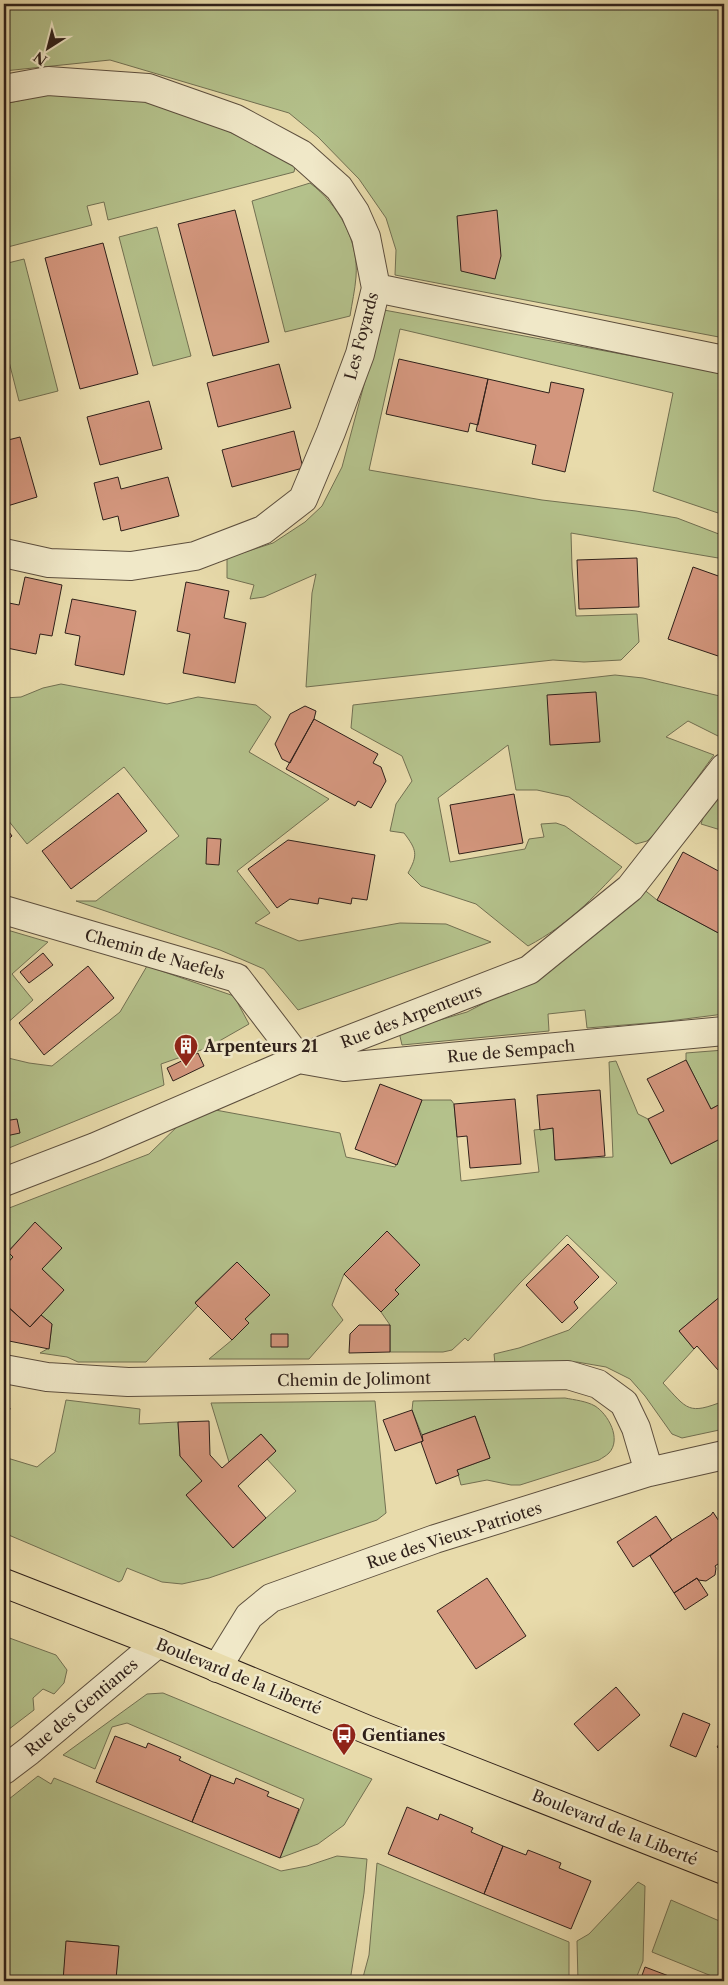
<svg xmlns="http://www.w3.org/2000/svg" width="728" height="1985" viewBox="0 0 728 1985" font-family="'Libre Caslon Text',serif">
	<style>
		.green { fill: #b4c18b; stroke: #727052 }
		.building { fill: #d3967d; stroke: #2f201a }
		.lines { fill: none; stroke-linecap: round; stroke-linejoin: round }
		.minor-casing { stroke: #5d4f3e; stroke-width: 30 }
		.major-casing { stroke: #2f201a; stroke-width: 30 }
		.minor { stroke: #f0e8c8; stroke-width: 28 }
		.major { stroke: #e8dbab; stroke-width: 28 }
		.labels { text-anchor: middle; stroke-width: 5; stroke-linejoin: round; paint-order: stroke }
		.street-label { font-size: 16px; fill: #2f201a; stroke: #f0e8c8 }
		.poi-label { font-size: 16px; font-weight: bold; fill: #2f201a; stroke: #f0e8c8; text-anchor: start }
	</style>
	<rect width="100%" height="100%" fill="#e8dbab"/>
	<filter id="stains"><feTurbulence type="fractalNoise" baseFrequency=".004" numOctaves="4"/><feColorMatrix values="0 0 0 0 .2 0 0 0 0 .09 0 0 0 0 .02 0 0 0 .5 -.17"/></filter>
	<radialGradient id="worn" r=".72"><stop offset=".6" stop-color="#630" stop-opacity="0"/><stop offset="1" stop-color="#630" stop-opacity=".3"/></radialGradient>
	<path class="green" d="M 4,4 L 724,4 L 724,338 L 395,275 L 396,250 L 386,218 L 359,179 L 318,137 L 289,113 L 110,60 L 4,71 Z
		M 50,94 L 141,97 L 205,121 L 296,162 L 294,172 L 108,220 L 104,202 L 87,206 L 92,225 L 4,248 L 4,104 Z
		M 310,183 C 338,204 359,241 356,277 C 355,290 352,303 350,316 L 285,332 L 252,201 Z
		M 157,227 L 191,356 L 153,366 L 119,237 Z
		M 24,259 L 58,391 L 19,401 L 4,342 L 4,264 Z
		M 384,310 L 724,373 L 724,515 L 653,491 L 673,393 L 400,329 L 369,470 L 542,500 L 636,511 L 677,518 L 724,536 L 724,559 L 571,533 L 572,568 L 576,616 L 637,614 L 639,642 L 621,660 L 584,662 L 553,660 L 306,687 L 312,593 L 316,574 L 264,597 L 250,599 L 254,585 L 227,578 L 227,558 L 273,543 L 305,522 L 322,506 L 342,467 Z
		M 615,675 L 643,678 L 724,697 L 724,739 L 688,721 L 666,737 L 714,755 L 659,830 L 647,841 L 636,844 L 569,797 L 537,790 L 516,790 L 508,745 L 438,798 L 450,862 L 525,849 L 529,839 L 544,837 L 541,824 L 556,823 L 565,826 L 622,867 C 591,900 569,924 528,946 L 476,904 L 421,886 L 408,873 C 418,855 417,850 404,833 L 390,831 L 396,804 L 412,781 L 402,756 L 351,728 L 353,705 Z
		M 61,684 L 167,704 L 198,697 L 256,705 L 271,717 L 249,752 L 329,799 L 237,871 L 270,913 L 255,923 L 299,941 L 400,923 L 446,924 L 491,942 L 298,1010 L 264,969 L 220,950 L 76,901 L 96,901 L 179,836 L 124,767 L 27,844 L 4,815 L 4,698 L 21,697 L 43,688 Z
		M 724,789 L 724,831 L 701,824 L 705,811 Z
		M 642,888 L 657,900 L 724,936 L 724,1014 L 661,1022 L 587,1028 L 585,1010 L 548,1014 L 549,1031 L 402,1045 L 399,1032 L 467,1012 L 537,976 Z
		M 4,929 L 48,942 L 12,974 L 33,1000 L 4,1026 Z
		M 147,966 L 234,996 L 249,1024 L 207,1048 L 161,1064 L 164,1085 L 4,1150 L 4,1057 L 29,1063 L 52,1066 L 120,1012 Z
		M 724,1050 L 724,1102 L 711,1109 L 686,1060 L 686,1053 Z
		M 616,1061 L 638,1114 L 648,1119 L 671,1164 L 724,1137 L 724,1297 L 722,1295 L 679,1331 L 694,1349 L 663,1383 C 688,1410 688,1415 724,1401 L 724,1429 L 682,1438 L 672,1434 L 645,1396 L 630,1379 L 606,1367 L 577,1362 L 495,1364 L 494,1354 L 519,1348 L 569,1330 L 617,1283 L 567,1235 L 519,1284 L 468,1341 L 465,1338 L 452,1350 L 443,1352 L 390,1352 L 390,1325 L 381,1312 L 395,1290 L 387,1231 L 344,1274 L 332,1305 L 343,1320 L 309,1359 L 209,1359 L 232,1340 L 245,1319 L 270,1295 L 237,1262 L 195,1302 L 198,1306 L 146,1362 L 78,1362 L 67,1357 L 40,1353 L 49,1348 L 52,1324 L 41,1315 L 64,1290 L 42,1269 L 62,1248 L 35,1223 L 8,1251 L 13,1257 L 4,1267 L 4,1210 L 149,1154 L 183,1121 L 210,1109 L 340,1133 L 346,1157 L 395,1167 L 422,1100 L 451,1100 L 454,1104 L 461,1181 L 539,1172 L 534,1130 L 553,1128 L 555,1160 L 613,1157 L 609,1062 Z
		M 565,1398 C 575,1400 586,1401 595,1406 C 608,1414 622,1439 609,1453 C 606,1456 602,1458 599,1460 L 520,1485 L 511,1485 L 487,1480 L 461,1485 L 457,1470 L 490,1458 L 475,1416 L 422,1435 L 412,1410 L 413,1401 Z
		M 66,1400 L 140,1409 L 139,1424 L 178,1422 L 180,1456 L 202,1481 L 186,1495 L 233,1548 L 296,1491 L 267,1459 L 276,1451 L 261,1434 L 229,1462 L 211,1403 L 375,1401 L 386,1513 L 377,1520 L 209,1578 L 182,1584 L 162,1582 L 127,1568 L 122,1580 L 119,1582 L 4,1533 L 4,1457 L 37,1467 L 55,1452 Z
		M 4,1636 L 56,1655 L 67,1670 L 64,1683 L 54,1694 L 43,1689 L 33,1698 L 34,1710 L 4,1733 Z
		M 163,1693 L 372,1779 L 344,1825 L 318,1844 L 280,1858 L 304,1799 L 127,1723 L 112,1727 L 95,1769 L 63,1755 L 147,1694 Z
		M 38,1776 L 51,1784 L 54,1778 L 281,1871 L 307,1866 L 337,1856 L 367,1859 L 364,1893 L 350,1981 L 315,1981 L 296,1976 L 294,1981 L 136,1981 L 116,1979 L 118,1946 L 67,1941 L 63,1981 L 4,1981 L 4,1803 Z
		M 377,1863 L 569,1942 L 569,1981 L 362,1981 L 369,1955 Z
		M 638,1882 L 645,1886 L 643,1961 L 635,1981 L 578,1981 L 577,1941 L 589,1934 Z
		M 671,1900 L 724,1923 L 724,1981 L 652,1952 Z"/>
	<path class="building" d="M 235,210 L 269,342 L 213,356 L 178,224 Z
		M 497,210 L 501,256 L 495,279 L 461,271 L 457,216 Z
		M 103,243 L 138,374 L 80,389 L 45,258 Z
		M 399,359 L 488,379 L 478,425 L 470,423 L 468,432 L 386,414 Z
		M 279,364 L 291,408 L 218,427 L 207,383 Z
		M 488,379 L 549,393 L 551,382 L 584,389 L 565,472 L 532,464 L 536,445 L 476,431 Z
		M 149,401 L 162,449 L 100,465 L 87,417 Z
		M 294,431 L 303,468 L 232,487 L 222,450 Z
		M 20,437 L 37,497 L 4,507 L 4,441 Z
		M 118,477 L 121,489 L 168,477 L 179,516 L 121,531 L 118,516 L 103,520 L 94,483 Z
		M 637,558 L 639,607 L 579,609 L 577,560 Z
		M 693,567 L 724,578 L 723,625 L 724,626 L 724,658 L 668,639 Z
		M 25,577 L 62,585 L 52,636 L 40,634 L 36,654 L 7,648 L 4,667 L 4,602 L 19,605 Z
		M 186,582 L 229,591 L 224,618 L 246,623 L 235,683 L 183,673 L 190,634 L 177,631 Z
		M 72,599 L 136,611 L 124,675 L 75,665 L 80,636 L 65,633 Z
		M 596,692 L 600,742 L 550,745 L 547,695 Z
		M 305,706 L 316,711 L 314,719 L 290,763 L 282,759 L 275,744 L 290,714 Z
		M 314,719 L 378,754 L 373,763 L 381,767 L 386,781 L 371,808 L 358,801 L 355,806 L 286,769 Z
		M 118,793 L 147,831 L 71,889 L 42,851 Z
		M 514,794 L 523,843 L 459,854 L 450,805 Z
		M 4,825 L 12,836 L 4,843 Z
		M 207,838 L 221,839 L 219,865 L 206,864 Z
		M 288,840 L 375,855 L 367,900 L 352,898 L 351,904 L 319,898 L 318,904 L 290,899 L 277,908 L 248,869 Z
		M 683,852 L 724,874 L 724,936 L 657,900 Z
		M 43,953 L 53,965 L 29,983 L 20,972 Z
		M 88,966 L 114,998 L 44,1055 L 19,1023 Z
		M 198,1053 L 204,1066 L 173,1081 L 167,1068 Z
		M 686,1060 L 711,1109 L 724,1102 L 724,1137 L 671,1164 L 648,1119 L 664,1111 L 647,1079 Z
		M 380,1084 L 422,1100 L 397,1165 L 355,1149 Z
		M 600,1090 L 605,1156 L 555,1160 L 553,1128 L 540,1130 L 537,1095 Z
		M 515,1099 L 521,1164 L 470,1168 L 467,1136 L 457,1137 L 454,1104 Z
		M 17,1119 L 20,1133 L 6,1136 L 4,1121 Z
		M 35,1222 L 62,1248 L 42,1269 L 64,1290 L 30,1327 L 4,1303 L 4,1267 L 13,1257 L 8,1252 Z
		M 387,1231 L 420,1265 L 395,1290 L 399,1294 L 381,1312 L 344,1274 Z
		M 568,1244 L 599,1277 L 574,1302 L 578,1308 L 562,1323 L 526,1285 Z
		M 237,1262 L 270,1295 L 245,1319 L 249,1323 L 232,1340 L 195,1303 Z
		M 722,1295 L 724,1297 L 724,1365 L 718,1370 L 697,1346 L 694,1349 L 679,1331 Z
		M 8,1307 L 30,1327 L 41,1315 L 52,1324 L 49,1349 L 4,1340 L 4,1325 Z
		M 359,1325 L 390,1325 L 390,1352 L 349,1353 L 350,1334 Z
		M 271,1334 L 288,1334 L 288,1347 L 271,1347 Z
		M 4,1406 L 10,1408 L 4,1434 Z
		M 412,1410 L 423,1441 L 395,1451 L 383,1420 Z
		M 475,1416 L 490,1458 L 457,1470 L 459,1475 L 436,1484 L 421,1442 L 423,1441 L 422,1435 Z
		M 209,1421 L 210,1455 L 222,1468 L 261,1434 L 276,1451 L 238,1486 L 266,1518 L 233,1548 L 186,1495 L 202,1481 L 180,1456 L 178,1422 Z
		M 713,1512 L 724,1529 L 724,1560 L 715,1566 L 716,1568 L 715,1575 L 706,1581 L 698,1580 L 697,1578 L 674,1593 L 650,1556 L 673,1539 L 711,1515 Z
		M 656,1516 L 672,1540 L 633,1567 L 617,1542 Z
		M 487,1578 L 526,1636 L 476,1669 L 437,1611 Z
		M 697,1578 L 708,1595 L 685,1610 L 674,1593 Z
		M 616,1687 L 640,1715 L 598,1751 L 574,1724 Z
		M 683,1713 L 710,1724 L 696,1757 L 670,1746 Z
		M 115,1736 L 146,1748 L 148,1743 L 181,1757 L 179,1760 L 211,1775 L 192,1822 L 96,1782 Z
		M 724,1737 L 724,1753 L 717,1747 Z
		M 211,1775 L 234,1784 L 236,1778 L 269,1792 L 267,1796 L 299,1809 L 280,1858 L 192,1822 Z
		M 407,1807 L 438,1820 L 440,1814 L 473,1828 L 471,1832 L 503,1846 L 484,1894 L 388,1854 Z
		M 503,1846 L 526,1855 L 528,1850 L 561,1863 L 559,1868 L 591,1881 L 571,1929 L 484,1894 Z
		M 66,1941 L 119,1946 L 116,1979 L 121,1980 L 121,1981 L 63,1981 Z
		M 645,1967 L 682,1981 L 640,1981 Z
		M 295,1976 L 315,1981 L 294,1981 Z"/>
	<g class="lines">
		<defs>
			<path id="minor" d="M 4,89 L 48,81 L 148,88 L 236,119 L 301,154 L 339,188 L 355,212 L 366,237 L 376,288 L 360,354 L 331,432 L 303,499 L 263,530 L 195,556 L 131,566 L 49,563 L 4,553
				M 376,288 L 724,360
				M 4,910 L 237,978 L 299,1059 L 344,1067 L 724,1031
				M 4,1182 L 95,1147 L 299,1059 L 529,970 L 630,888 L 724,768
				M 4,1369 L 47,1377 L 128,1382 L 568,1375 L 598,1384 L 624,1403 L 636,1428 L 649,1472
				M 217,1668 L 249,1616 L 271,1598 L 435,1539 L 649,1472 L 724,1455
				M 4,1770 L 29,1751 L 158,1643"/>
			<path id="major" d="M 4,1583 L 158,1643 L 368,1730 L 724,1870"/>
		</defs>
		<use href="#minor" class="minor-casing"/>
		<use href="#major" class="major-casing"/>
		<use href="#minor" class="minor"/>
		<use href="#major" class="major"/>
	</g>
	<defs>
		<symbol id="building-pin" viewBox="-11 -11 22 30"><path d="M0 17L-7.5 6A9.5 9.5 0 1 1 7.5 6Z" fill="#8f2418" stroke="#f0e8c8"/><path d="M-4-6H4V6H1V3H-1V6H-4ZM-2.5-4.3h1.7v1.8h-1.7ZM.8-4.3h1.7v1.8H.8ZM-2.5-1h1.7V.8h-1.7ZM.8-1h1.7V.8H.8Z" fill="#fff"/></symbol>
		<symbol id="bus-pin" viewBox="-11 -11 22 30"><path d="M0 17L-7.5 6A9.5 9.5 0 1 1 7.5 6Z" fill="#8f2418" stroke="#f0e8c8"/><path d="M-5-6H5V4H4V6H2V4H-2V6H-4V4H-5ZM-3.5-4V0h7V-4ZM-3.5 1.2v1.5H-2V1.2ZM2 1.2v1.5H3.5V1.2Z" fill="#fff"/></symbol>
	</defs>
	<g fill-rule="evenodd">
		<use href="#building-pin" x="172" y="1032" width="28" height="38"/>
		<use href="#bus-pin" x="330" y="1721" width="28" height="38"/>
	</g>
	<g class="labels">
		<g class="street-label">
			<text transform="translate(361 336) rotate(-75)" y="6">Les Foyards</text>
			<text transform="translate(155 954) rotate(16)" y="6">Chemin de Naefels</text>
			<text transform="translate(411 1016) rotate(-21)" y="6">Rue des Arpenteurs</text>
			<text transform="translate(511 1051) rotate(-5)" y="6">Rue de Sempach</text>
			<text transform="translate(354 1379) rotate(-1)" y="6">Chemin de Jolimont</text>
			<text transform="translate(454 1535) rotate(-18)" y="6">Rue des Vieux-Patriotes</text>
			<text transform="translate(239 1676) rotate(22)" y="6">Boulevard de la Liberté</text>
			<text transform="translate(81 1707) rotate(-40)" y="6">Rue des Gentianes</text>
			<text transform="translate(615 1827) rotate(22)" y="6">Boulevard de la Liberté</text>
		</g>
		<g class="poi-label">
			<text x="204" y="1052">Arpenteurs 21</text>
			<text x="362" y="1741">Gentianes</text>
		</g>
	</g>
	<rect width="728" height="1985" fill="none" stroke="#e8dbab" stroke-width="20"/>
	<rect x="5" y="5" width="718" height="1975" fill="none" stroke="#2f201a" stroke-width="2.5"/>
	<rect x="10" y="10" width="708" height="1965" fill="none" stroke="#2f201a"/>
	<g transform="translate(48 48) rotate(216)" stroke="#f0e8c8" stroke-width="4" paint-order="stroke">
	<path d="M0-4L9 19L0 12L-9 19Z" fill="#2f201a"/>
	<text y="-8" font-size="14" font-weight="bold" text-anchor="middle" fill="#2f201a">N</text>
	</g>
	<rect width="100%" height="100%" filter="url(#stains)"/>
	<rect width="100%" height="100%" fill="url(#worn)"/>
</svg>
